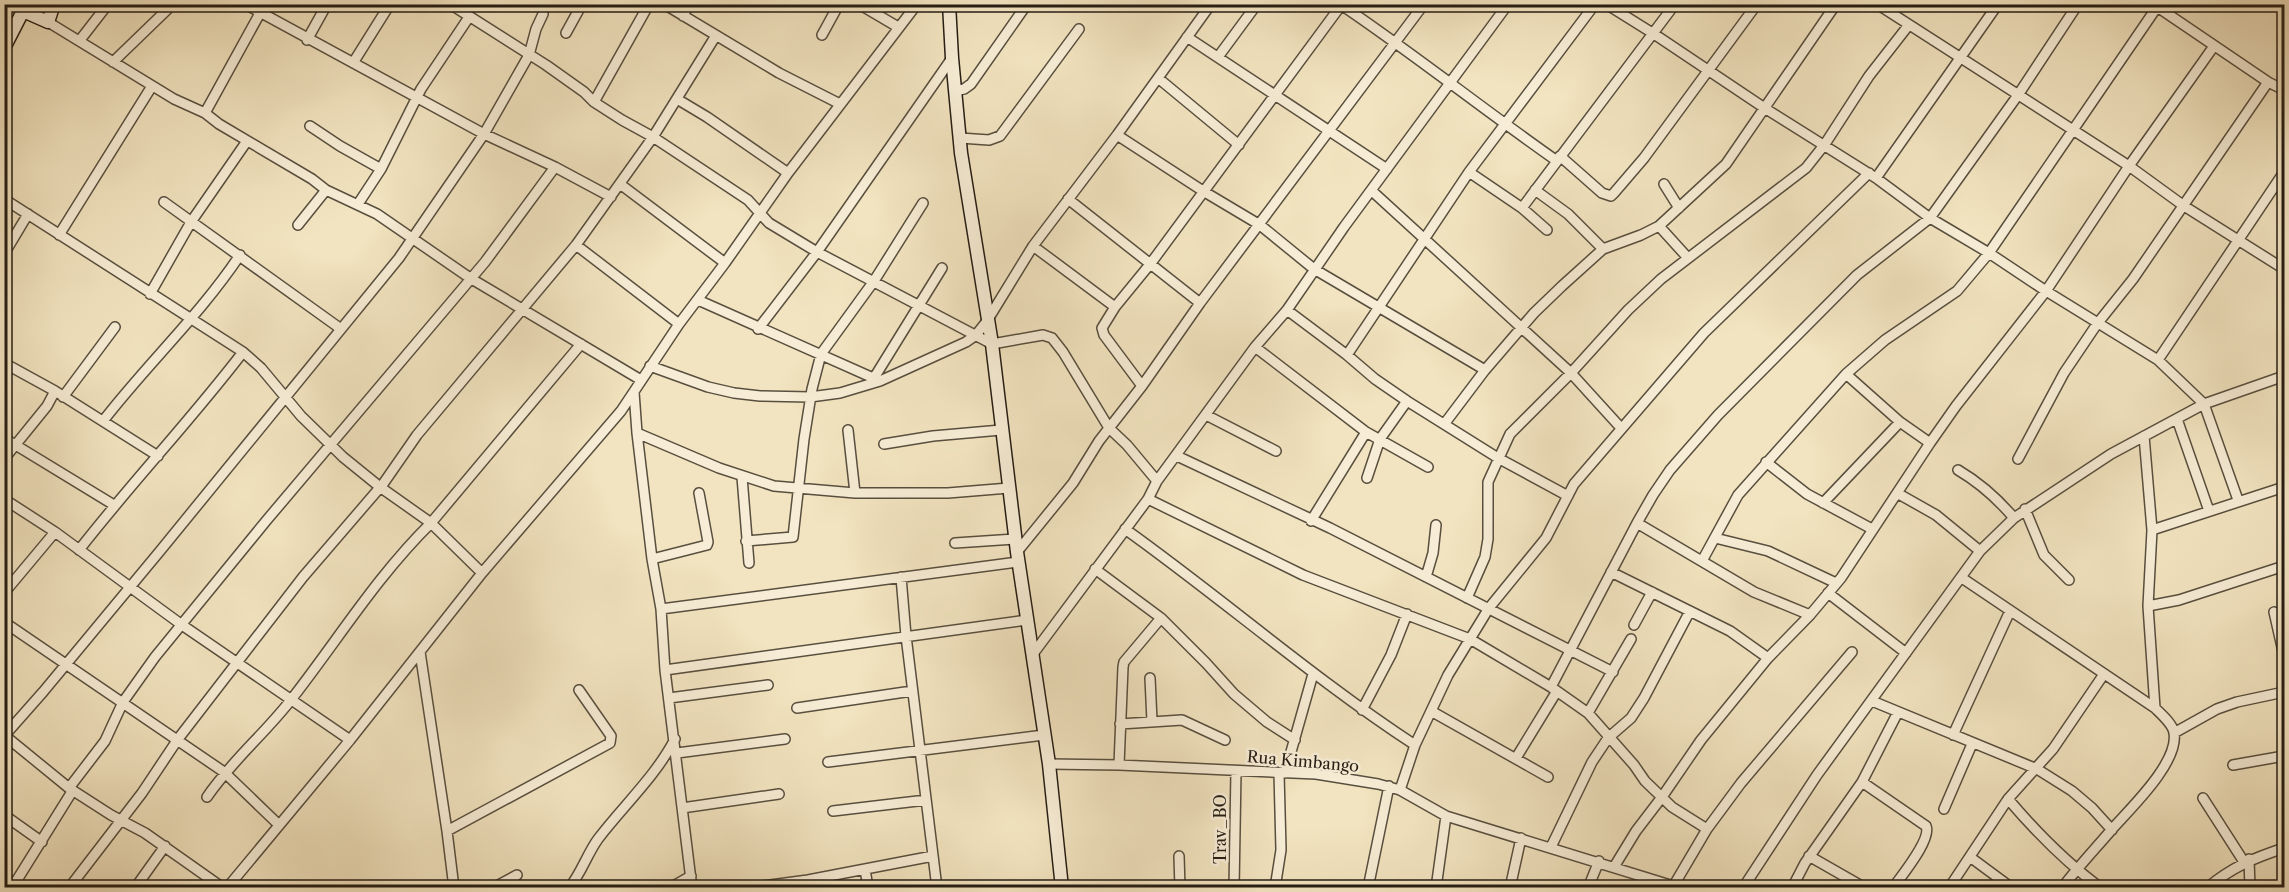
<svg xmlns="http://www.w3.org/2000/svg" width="2289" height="892" viewBox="0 0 2289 892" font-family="'Libre Caslon Text',serif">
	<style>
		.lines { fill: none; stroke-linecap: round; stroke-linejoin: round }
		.street-casing { stroke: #584f3f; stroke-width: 12 }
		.secondary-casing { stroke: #251d14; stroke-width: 15 }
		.street { stroke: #f7edd6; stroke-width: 9 }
		.secondary { stroke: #f7edd6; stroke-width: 12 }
		.labels { text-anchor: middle; stroke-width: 5; stroke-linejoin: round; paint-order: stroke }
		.street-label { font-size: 16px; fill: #251d14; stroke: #f7edd6 }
	</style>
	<rect width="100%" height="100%" fill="#f2e4c0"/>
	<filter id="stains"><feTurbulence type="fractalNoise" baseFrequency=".00333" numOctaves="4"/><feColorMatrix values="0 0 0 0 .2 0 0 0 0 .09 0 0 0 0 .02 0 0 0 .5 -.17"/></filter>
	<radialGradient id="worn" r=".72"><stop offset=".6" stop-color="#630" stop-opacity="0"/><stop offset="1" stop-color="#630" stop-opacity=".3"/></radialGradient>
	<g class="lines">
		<defs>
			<path id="street" d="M 12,4 L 23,11
				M 245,4 L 484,134 L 555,167 L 611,197
				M 450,4 L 546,65 L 584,92 L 594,102 L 622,120 L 653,137 L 748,200 L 769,223 L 817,252 L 992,344 L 1043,335 L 1052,338 L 1063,352 L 1109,428 L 1127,445 L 1157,481
				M 664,4 L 779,73 L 840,104
				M 859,4 L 898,27
				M 1340,4 C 1414,54 1484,110 1557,161
				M 1606,4 L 1654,34 L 1766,109 L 1876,178 L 1930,218 L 1989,253 L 2046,291 L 2158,360 L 2204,404 L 2238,500
				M 1877,4 L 2129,166 L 2184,206 L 2284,269
				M 2153,4 L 2268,82 L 2284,90
				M 2275,4 L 2284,8
				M 683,16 L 689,4
				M 48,22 L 174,99 L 205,113 L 219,124 L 312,179 L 326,190 L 377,214 L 470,278 L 641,380
				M 566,33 L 582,4
				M 822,35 L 839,4
				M 1187,37 L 1387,169
				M 80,40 L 108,4
				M 307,40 L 327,4
				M 1218,57 L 1257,4
				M 113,62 L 173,4
				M 353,63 L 390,4
				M 1158,78 L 1239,145
				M 955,91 L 964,89 L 971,84 L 1027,4
				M 677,99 L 707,117 L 788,173
				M 594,102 L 649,4
				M 205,113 L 265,4
				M 310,126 L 340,146 L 381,169
				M 1117,135 L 1203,191 L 1260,225 L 1314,269 L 1485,370
				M 960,138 L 989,140 L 1000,136 L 1079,29
				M 1560,156 L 1602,193 L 1611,196 L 1614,193 L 1644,158 L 1757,4
				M 1469,172 L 1522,208 L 1547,230
				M 1876,178 L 1998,4
				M 620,184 L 725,263
				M 1664,184 L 1679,208
				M 1535,190 L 1568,214 L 1603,249
				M 1372,191 L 1571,373 L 1621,428
				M 4,199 L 243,352 L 261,368 L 301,416 L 343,457 L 380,487 L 431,523 L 482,573
				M 1068,199 L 1200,303
				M 164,202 L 341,329
				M 358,204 L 381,169 L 421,89 L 469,17
				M 1522,208 L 1675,4
				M 298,225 L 326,190
				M 1659,226 L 1688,258
				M 59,235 L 152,86
				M 576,245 L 679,324
				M 1033,246 L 1115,307
				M 4,254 L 28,214
				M 150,294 L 191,222 L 247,141
				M 698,300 L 880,381
				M 1287,310 L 1347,355 L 1375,379 L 1407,401 L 1498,458 L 1568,496
				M 758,329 L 817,252 L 952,58
				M 1255,347 L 1366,432 L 1428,467
				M 1347,355 L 1469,172 L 1595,4
				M 2158,360 L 2284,172
				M 4,363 L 55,391 L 158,456
				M 650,366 L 708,387 L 734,393 L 760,396 L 810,397 L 840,393 L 880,381 L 966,342 L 976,335 L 987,321 L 1033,246 L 1117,135 L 1211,4
				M 1846,374 L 1900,422 L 1930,443
				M 874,378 L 942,268
				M 1142,386 L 1104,335 L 1102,328 L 1115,307 L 1151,263 L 1342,4
				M 634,392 L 637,433 L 652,559 L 661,609 L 665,670 L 692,888
				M 63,397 L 115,327
				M 1206,415 L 1276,451
				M 2177,419 L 2209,511
				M 103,421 C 147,364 200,315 240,255
				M 1445,423 L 1485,370 L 1534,313 L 1562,286 L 1603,249 L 1641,235 L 1659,226 L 1726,164 L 1836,4
				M 848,430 L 855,493
				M 637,433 L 719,468 L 774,486 L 855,493 L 948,493 L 1009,488
				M 2144,436 L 2152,530
				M 4,438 L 114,505
				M 884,444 L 933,436 L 1001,430
				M 1177,456 L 1330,528 L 1613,672
				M 4,459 L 47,406 L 55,391
				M 2018,459 L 2064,373 L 2097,324 L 2133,279 L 2268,82
				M 1766,462 L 1807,494 L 1872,529
				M 1958,470 C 1980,483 1997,498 2014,518
				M 742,477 L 749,563
				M 1367,478 L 1380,439 L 1407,401
				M 1897,493 L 1936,515 L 1980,551
				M 4,499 L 55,532 L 182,625 L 350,740
				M 1148,499 L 1303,575 L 1470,639 L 1551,687 L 1588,713 L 1634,765 L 1645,781 L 1672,807 L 1707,829
				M 1823,503 L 1900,422
				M 2025,509 L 2044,555 L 2069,580
				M 1311,521 L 1366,432
				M 1637,523 L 1754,592 L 1810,615
				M 1125,529 C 1223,599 1314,679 1415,745
				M 1715,538 L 1768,551 L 1836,583
				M 746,541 L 793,537 L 804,439 L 812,389 L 821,354 L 874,281 L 923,203
				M 955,543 L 1015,539
				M 79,550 C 132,482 191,420 243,352
				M 1017,552 L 1073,483 L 1099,441 L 1142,386 L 1200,303 L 1424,4
				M 652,559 L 707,545 L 708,542 L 699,493
				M 1702,561 L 1738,495 L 1846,374 L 1885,340 L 1957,291 L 1989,253 L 2157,7
				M 1095,569 L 1161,618 L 1206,663 L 1234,694 L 1267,722 L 1295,740
				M 1611,572 L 1730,631 L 1768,658
				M 901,577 L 906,636 L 937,888
				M 1426,577 L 1433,553 L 1436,525
				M 1962,578 L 2155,708 C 2161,714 2173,724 2174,733 C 2179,762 2131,808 2113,828 C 2096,848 2078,867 2062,888
				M 4,593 L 55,532
				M 1828,593 L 1906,653
				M 1467,598 L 1485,557 L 1488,539 L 1488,482 L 1510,434 L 1571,373 L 1628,310 L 1661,279 L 1806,168 L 1825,144 L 1869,76 L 1908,26
				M 2148,606 L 2179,600 L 2284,566
				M 661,609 L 1018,562
				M 2274,612 L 2284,656
				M 4,622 L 224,772 L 279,825
				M 1634,625 L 1652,592
				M 420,652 L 447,831 L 454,888
				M 1033,654 L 1148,499 L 1157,481 L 1255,347 L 1287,310 L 1344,227 L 1508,4
				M 665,670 L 1027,620
				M 1150,678 L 1152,721
				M 1551,687 L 1637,523 L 1653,495 L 1670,470 L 1718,415 L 1857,275 L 1930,218 L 2018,95 L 2078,4
				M 669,698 L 768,685
				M 1872,701 L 2037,769 L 2072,791 L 2092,808 L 2112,830
				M 797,708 L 912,691
				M 2155,708 L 2148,606 L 2152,530 L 2284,487
				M 1362,710 L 1391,655 L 1407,614
				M 1431,711 L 1548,777
				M 1588,713 L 1631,639
				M 1120,724 L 1182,720 L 1225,740
				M 2174,733 L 2217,709 L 2237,702 L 2284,692
				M 4,735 L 69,788 L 111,815 L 145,833 L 223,888
				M 5,735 L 43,692 L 160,551 L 399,258 L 484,134 L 529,55 L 536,29 L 543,14
				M 1953,735 L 2010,611
				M 677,753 L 785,739
				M 1516,758 L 1557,691
				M 828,762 L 1044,735
				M 1049,764 L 1119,765 L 1316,774 L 1378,784 L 1400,790 L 1446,816 L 1680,888
				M 1119,765 L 1123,667 L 1124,662 L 1161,618
				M 2233,765 L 2284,756
				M 1285,773 L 1313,674
				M 1862,782 L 1926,826 C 1932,839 1902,875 1893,888
				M 69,788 L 105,741 L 123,702 L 155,657 L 266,521 L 485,262 L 555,167
				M 1400,790 L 1415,745 L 1448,675 L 1489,608 L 1546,538 L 1574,484 L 1704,333 L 1869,173
				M 207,797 C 232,760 267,732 294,696 C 339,638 378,575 431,523 L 581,344
				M 2203,798 L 2244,862
				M 2008,799 C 2037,833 2065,862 2101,888
				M 682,808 L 779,794
				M 1944,809 L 1972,744
				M 833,811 L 926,800
				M 4,815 L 42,842
				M 447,831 L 610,743 L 611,736 L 579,690
				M 1551,847 L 1592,762 L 1608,738 L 1631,718 L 1644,698 L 1690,611
				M 1179,856 L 1180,888
				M 1809,856 L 1865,888
				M 1970,857 L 2012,888
				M 2249,859 L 2250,888
				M 1614,867 L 1636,831 L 1662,797 L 1701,740 L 1768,658 L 1810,615 L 1841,578 L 1930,443 L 1956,406 L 2046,291 L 2129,166 L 2214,46
				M 865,869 L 868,888
				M 1674,885 L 1707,829 L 1741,783 L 1852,652
				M 12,888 L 73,790
				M 69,888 L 142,793 L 178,739 L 303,577 L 383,484 L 417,435 L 576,245 L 653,137 L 715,37
				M 135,888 L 165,846
				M 227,888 L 350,740 L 482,573 L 621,411 L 679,324 L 725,263 L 788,173 L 917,4
				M 493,888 L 517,875
				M 569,888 C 581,874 587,854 598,839 C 624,805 655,777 675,739
				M 670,888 L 691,876
				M 747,888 L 808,880 L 933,856
				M 1234,888 L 1236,771
				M 1275,888 L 1281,850 L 1279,773
				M 1368,888 L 1389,786
				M 1436,888 L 1446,816
				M 1510,888 L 1521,838
				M 1588,888 L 1599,861
				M 1743,888 L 1817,775 L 1980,551 L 2014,518 L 2111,454 L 2204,404 L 2284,376
				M 1792,888 L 1805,863 L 1862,782 L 1898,712
				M 1949,888 L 2008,799 L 2053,749 L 2104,674
				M 2207,888 C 2232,867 2254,858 2284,848"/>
			<path id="secondary" d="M 949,4 L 952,58 L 961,153 L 992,344 L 1017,552 L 1049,764 L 1062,888
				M 4,48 L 23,11 L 48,22 L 54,4"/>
		</defs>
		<use href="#street" class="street-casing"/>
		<use href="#secondary" class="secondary-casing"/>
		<use href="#street" class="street"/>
		<use href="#secondary" class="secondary"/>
	</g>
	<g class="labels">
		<g class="street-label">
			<text transform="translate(1303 761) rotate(5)" y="6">Rua Kimbango</text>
			<text transform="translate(1220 829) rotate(-90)" y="6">Trav_BO</text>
		</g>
	</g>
	<rect width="2289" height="892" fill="none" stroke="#f2e4c0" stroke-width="24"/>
	<rect x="6" y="6" width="2277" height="880" fill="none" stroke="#251d14" stroke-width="3"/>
	<rect x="12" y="12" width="2265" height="868" fill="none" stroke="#251d14" stroke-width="1.5"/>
	<rect width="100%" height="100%" filter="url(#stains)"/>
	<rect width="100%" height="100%" fill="url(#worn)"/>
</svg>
